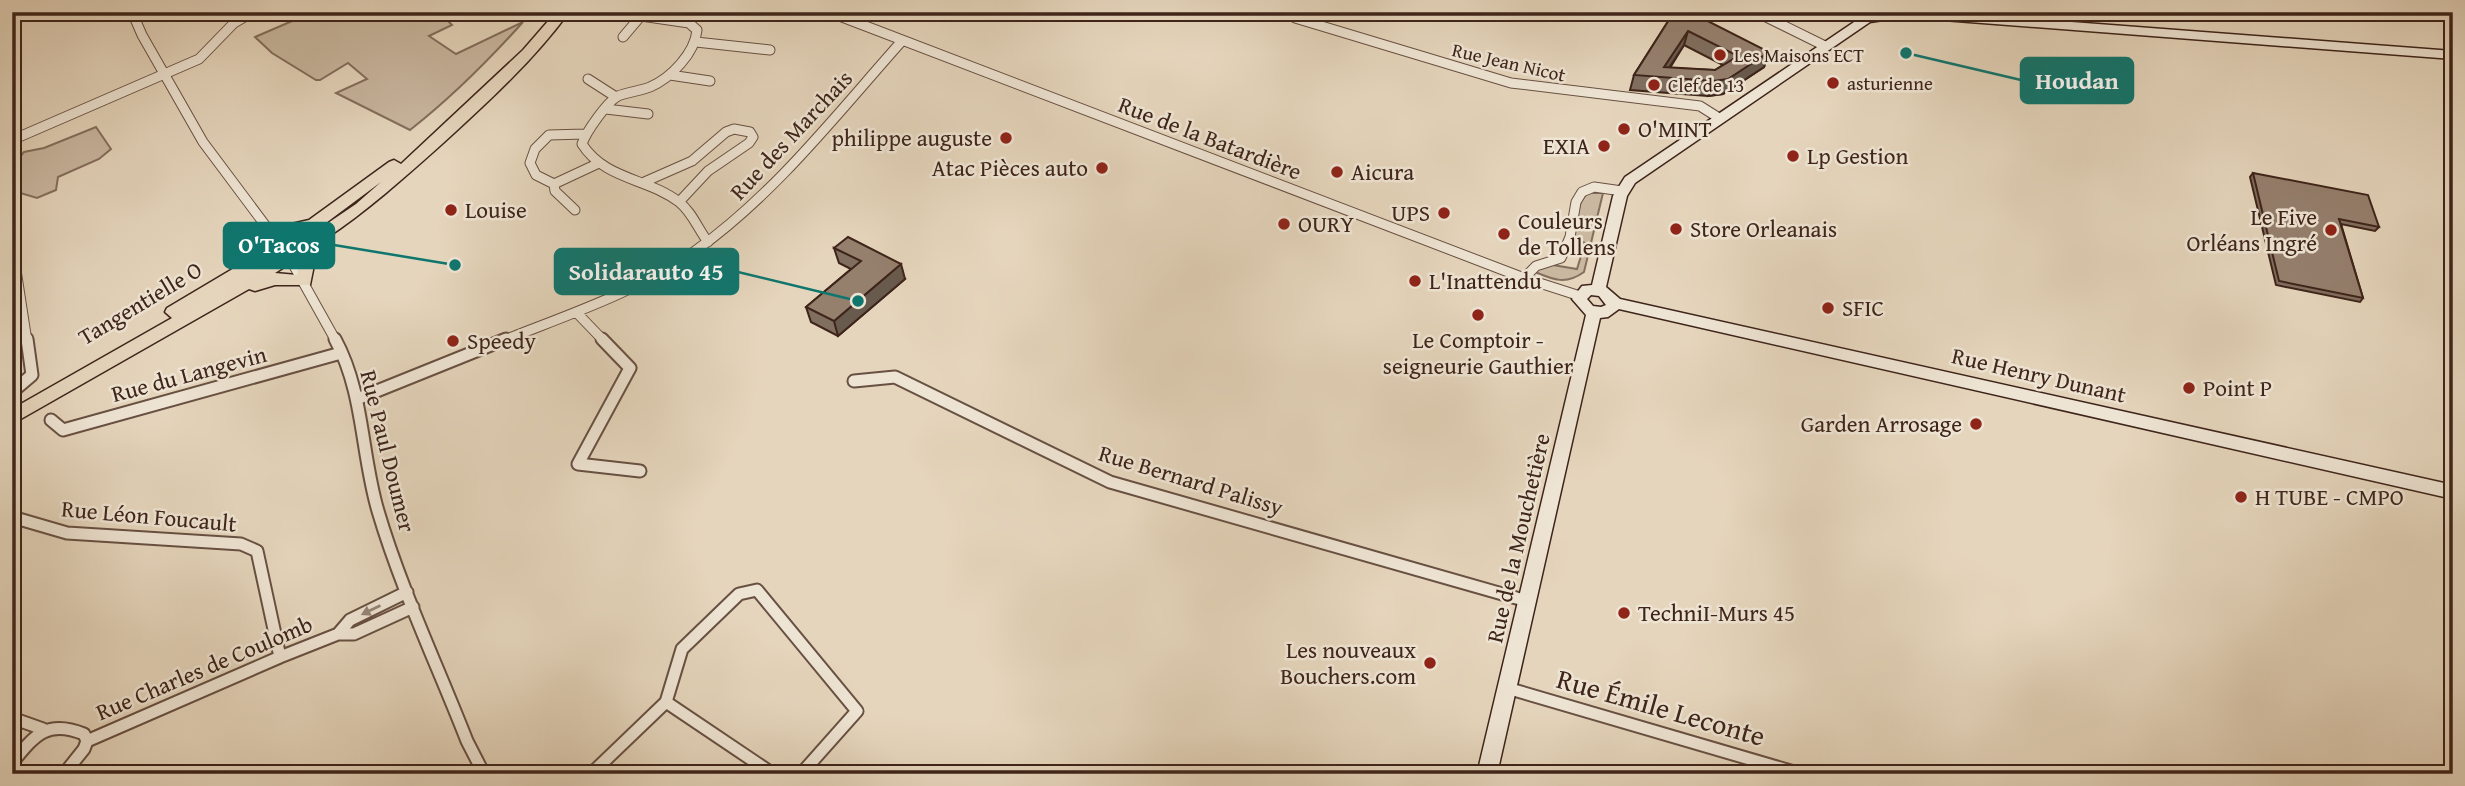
<svg xmlns="http://www.w3.org/2000/svg" width="2465" height="786" viewBox="0 0 2465 786" font-family="'Gentium Book Plus',serif">
	<style>
		.green { fill: #c9b7a0; stroke: #846e5d; stroke-width: 2 }
		.lines { fill: none; stroke-linecap: round; stroke-linejoin: round }
		.street-far1-casing { stroke: #685042; stroke-width: 11 }
		.street-casing { stroke: #685042; stroke-width: 15 }
		.secondary-casing { stroke: #3e241a; stroke-width: 3 }
		.primary-casing { stroke: #3e241a; stroke-width: 3 }
		.street-far1 { stroke: #eee4d3; stroke-width: 9 }
		.street { stroke: #eee4d3; stroke-width: 11 }
		.secondary { fill: #eee4d3; fill-rule: evenodd }
		.primary { fill: #e5d5bc; fill-rule: evenodd }
		.wall { fill: #806e5f; stroke: #3e241a; stroke-width: 2; fill-rule: evenodd }
		.shaded-wall { fill: #685a4d; stroke: #3e241a; stroke-width: 2 }
		.building { fill: #95806e; stroke: #3e241a; stroke-width: 2; fill-rule: evenodd }
		.oneway { fill: #968476 }
		.poi-dot { fill: #8f2418; stroke: #eee4d3; stroke-width: 2.5 }
		.labels { text-anchor: middle; stroke-width: 5; stroke-linejoin: round; paint-order: stroke }
		.far-poi-label { font-size: 19px; fill: #3e241a; stroke: #eee4d3; text-anchor: start }
		.far-street-label { font-size: 19px; fill: #3e241a; stroke: #eee4d3 }
		.poi-label { font-size: 23px; fill: #3e241a; stroke: #eee4d3; text-anchor: start }
		.street-label { font-size: 23px; fill: #3e241a; stroke: #eee4d3 }
		.near-street-label { font-size: 28px; fill: #3e241a; stroke: #eee4d3 }
		.leader { fill: none; stroke: #0f766e; stroke-width: 2.5 }
		.callout-dot { fill: #0f766e; stroke: #eee4d3; stroke-width: 2.5 }
		.callout { fill: #0f766e; stroke: #0f766e; stroke-width: 2.5 }
		.callout-label { font-size: 24px; text-anchor: middle; font-weight: bold; fill: #fff }
	</style>
	<rect width="100%" height="100%" fill="#e5d5bc"/>
	<filter id="stains"><feTurbulence type="fractalNoise" baseFrequency=".00286" numOctaves="4"/><feColorMatrix values="0 0 0 0 .2 0 0 0 0 .09 0 0 0 0 .02 0 0 0 .5 -.17"/></filter>
	<radialGradient id="worn" r=".72"><stop offset=".6" stop-color="#630" stop-opacity="0"/><stop offset="1" stop-color="#630" stop-opacity=".3"/></radialGradient>
	<path class="green" d="M 313,12 L 439,12 L 452,25 L 429,36 L 456,54 L 523,22 C 488,61 452,97 410,130 L 336,93 L 367,79 L 348,63 L 320,80 L 316,80 L 272,53 L 255,37 Z
		M 96,127 L 111,149 L 99,159 L 58,177 L 56,190 L 37,198 L 17,192 L 17,160 L 24,152 L 44,148 Z
		M 1589,193 L 1603,193 L 1584,272 C 1566,285 1554,280 1535,272 L 1547,264 L 1577,269 L 1585,243 L 1573,239 C 1578,224 1575,201 1589,193 Z"/>
	<g class="lines">
		<defs>
			<path id="street-far1" d="M 132,12 L 142,35 L 203,142 L 289,257 L 336,341
				M 614,12 L 689,23 L 697,30 C 695,53 671,78 650,87 C 640,91 628,92 618,96 C 607,102 586,132 582,144 C 605,180 648,178 679,202 C 692,212 698,229 708,242
				M 829,12 L 1524,278 L 1580,296
				M 1756,12 L 1825,46
				M 1295,18 L 1511,83 L 1700,106 L 1719,118
				M 623,37 L 640,17
				M 696,42 L 770,50
				M 670,75 L 710,81
				M 588,79 L 616,97
				M 606,109 L 648,114
				M 12,140 L 199,59 L 234,23 L 253,12
				M 642,183 L 692,161 L 726,132 L 734,129 L 750,132 L 753,137 L 749,143 L 708,171 L 679,202
				M 554,184 L 599,163
				M 575,210 L 555,191 L 554,184 L 536,175 L 530,163 L 535,149 L 549,135 L 585,134
				M 12,244 L 27,341
				M 1524,278 L 1536,266 L 1561,258 L 1570,237 L 1576,202 L 1582,192 L 1594,187 L 1622,191
				M 576,312 L 604,341
				M 502,341 C 567,315 638,292 695,251 C 775,194 836,115 901,42"/>
			<path id="street" d="M 335,339 C 364,392 361,454 378,511 C 400,586 438,667 467,741 L 484,774
				M 602,339 L 630,368 L 578,464 L 640,471
				M 854,381 L 895,377 L 1110,482 L 1527,601
				M 12,392 L 32,375 L 27,339
				M 357,399 L 506,339
				M 51,420 L 63,430 L 341,353
				M 12,517 L 67,533 L 241,544 L 257,551 L 280,657
				M 338,634 L 350,620 L 407,592
				M 1507,688 L 1801,774
				M 666,702 L 773,774
				M 12,718 L 43,729
				M 12,763 C 35,735 47,719 84,734 L 87,741
				M 64,774 L 84,749 L 87,741 L 280,657 L 338,634 L 354,634 L 413,607
				M 591,774 L 666,702 L 682,649 L 739,594 L 757,590 L 857,711 L 801,774"/>
			<path id="secondary" d="M 1887,12 L 1940,12 L 2453,51 L 2453,59 L 1904,17 L 1870,22 L 1635,183 L 1627,196 L 1606,287 L 1620,299 L 2453,485 L 2453,499 L 1619,309 L 1608,317 L 1600,318 L 1497,774 L 1477,774 L 1586,315 L 1572,299 L 1582,286 L 1592,285 L 1613,196 L 1625,177 L 1863,16 ZM 1591,295 L 1599,296 L 1606,305 L 1601,307 L 1593,306 L 1587,299 Z"/>
			<path id="primary" d="M 556,12 L 569,12 C 533,61 487,103 442,144 C 404,178 367,211 325,239 L 327,242 L 315,260 L 310,285 L 275,285 L 255,291 L 249,289 L 12,424 L 12,409 L 172,318 L 165,312 L 167,308 L 241,264 L 242,258 L 255,242 L 260,223 L 287,225 L 309,220 L 389,162 L 394,160 L 401,164 L 523,50 ZM 381,182 L 356,204 L 303,240 ZM 273,233 L 288,235 L 267,249 ZM 301,256 L 297,275 L 275,273 Z"/>
		</defs>
		<use href="#street-far1" class="street-far1-casing"/>
		<use href="#street" class="street-casing"/>
		<use href="#secondary" class="secondary-casing"/>
		<use href="#primary" class="primary-casing"/>
		<use href="#street-far1" class="street-far1"/>
		<use href="#street" class="street"/>
		<use href="#secondary" class="secondary"/>
		<use href="#primary" class="primary"/>
	</g>
	<path class="wall" d="M 1674,12 L 1769,52 L 1764,67 L 1723,94 L 1708,96 L 1630,90 L 1634,75 ZM 1684,45 L 1723,65 L 1715,70 L 1670,68 Z
		M 2253,173 L 2379,227 L 2375,231 L 2341,224 L 2363,298 L 2360,302 L 2276,285 L 2250,177 Z
		M 834,248 L 905,279 L 838,336 L 811,322 L 806,307 L 851,269 L 839,263 Z"/>
	<path class="shaded-wall" d="M 1688,31 L 1684,45 L 1663,77 L 1664,67 Z
		M 1769,52 L 1764,67 L 1723,94 L 1708,96 L 1713,81 Z
		M 901,264 L 905,279 L 838,336 L 834,321 Z"/>
	<path class="building" d="M 1674,12 L 1690,12 L 1769,52 L 1728,79 L 1713,81 L 1634,75 ZM 1688,31 L 1738,56 L 1715,70 L 1664,67 Z
		M 2253,173 L 2368,195 L 2379,227 L 2339,219 L 2363,298 L 2279,281 Z
		M 848,237 L 901,264 L 834,321 L 806,307 L 861,261 L 834,248 Z"/>
	<defs><path id="oneway-solid" d="M-6-.8H1V-3.2L6.5 0L1 3.2V.8H-6Z" transform="scale(1.75)"/></defs>
	<use class="oneway" href="#oneway-solid" transform="translate(371 610) rotate(154)"/>
	<g class="poi-dot">
		<circle cx="1720" cy="55" r="7"/>
		<circle cx="1833" cy="83" r="7"/>
		<circle cx="1654" cy="85" r="7"/>
		<circle cx="1624" cy="129" r="7"/>
		<circle cx="1006" cy="138" r="7"/>
		<circle cx="1604" cy="146" r="7"/>
		<circle cx="1793" cy="156" r="7"/>
		<circle cx="1102" cy="168" r="7"/>
		<circle cx="1337" cy="172" r="7"/>
		<circle cx="451" cy="210" r="7"/>
		<circle cx="1444" cy="213" r="7"/>
		<circle cx="1284" cy="224" r="7"/>
		<circle cx="1676" cy="229" r="7"/>
		<circle cx="2331" cy="230" r="7"/>
		<circle cx="1504" cy="234" r="7"/>
		<circle cx="1415" cy="281" r="7"/>
		<circle cx="1828" cy="308" r="7"/>
		<circle cx="1478" cy="315" r="7"/>
		<circle cx="453" cy="341" r="7"/>
		<circle cx="2189" cy="388" r="7"/>
		<circle cx="1976" cy="424" r="7"/>
		<circle cx="2241" cy="497" r="7"/>
		<circle cx="1624" cy="613" r="7"/>
		<circle cx="1430" cy="663" r="7"/>
	</g>
	<g class="labels">
		<g class="far-poi-label">
			<text x="1734" y="62">Les Maisons ECT</text>
			<text x="1847" y="90">asturienne</text>
			<text x="1668" y="92">Clef de 13</text>
		</g>
		<g class="far-street-label">
			<text transform="translate(1509 62) rotate(13)" y="7">Rue Jean Nicot</text>
		</g>
		<g class="poi-label">
			<text x="1638" y="137">O'MINT</text>
			<text x="992" y="146" text-anchor="end">philippe auguste</text>
			<text x="1590" y="154" text-anchor="end">EXIA</text>
			<text x="1807" y="164">Lp Gestion</text>
			<text x="1088" y="176" text-anchor="end">Atac Pièces auto</text>
			<text x="1351" y="180">Aicura</text>
			<text x="465" y="218">Louise</text>
			<text x="1430" y="221" text-anchor="end">UPS</text>
			<text x="2317" y="225" text-anchor="end">Le Five<tspan x="2317" dy="26">Orléans Ingré</tspan></text>
			<text x="1518" y="229">Couleurs<tspan x="1518" dy="26">de Tollens</tspan></text>
			<text x="1298" y="232">OURY</text>
			<text x="1690" y="237">Store Orleanais</text>
			<text x="1429" y="289">L'Inattendu</text>
			<text x="1842" y="316">SFIC</text>
			<text x="1478" y="348" text-anchor="middle">Le Comptoir -<tspan x="1478" dy="26">seigneurie Gauthier</tspan></text>
			<text x="467" y="349">Speedy</text>
			<text x="2203" y="396">Point P</text>
			<text x="1962" y="432" text-anchor="end">Garden Arrosage</text>
			<text x="2255" y="505">H TUBE - CMPO</text>
			<text x="1638" y="621">TechniI-Murs 45</text>
			<text x="1416" y="658" text-anchor="end">Les nouveaux<tspan x="1416" dy="26">Bouchers.com</tspan></text>
		</g>
		<g class="street-label">
			<text transform="translate(791 135) rotate(-47)" y="8">Rue des Marchais</text>
			<text transform="translate(1210 138) rotate(21)" y="8">Rue de la Batardière</text>
			<text transform="translate(140 303) rotate(-31)" y="8">Tangentielle O</text>
			<text transform="translate(189 374) rotate(-15)" y="8">Rue du Langevin</text>
			<text transform="translate(2039 375) rotate(13)" y="8">Rue Henry Dunant</text>
			<text transform="translate(388 451) rotate(76)" y="8">Rue Paul Doumer</text>
			<text transform="translate(1191 480) rotate(17)" y="8">Rue Bernard Palissy</text>
			<text transform="translate(149 516) rotate(5)" y="8">Rue Léon Foucault</text>
			<text transform="translate(1518 538) rotate(-77)" y="8">Rue de la Mouchetière</text>
			<text transform="translate(204 668) rotate(-23)" y="8">Rue Charles de Coulomb</text>
		</g>
		<g class="near-street-label">
			<text transform="translate(1661 707) rotate(16)" y="10">Rue Émile Leconte</text>
		</g>
	</g>
	<path class="leader" d="M1906 53L2021 80M455 265L334 245M858 301L738 272"/>
	<g class="callout-dot">
		<circle cx="1906" cy="53" r="7"/>
		<circle cx="455" cy="265" r="7"/>
		<circle cx="858" cy="301" r="7"/>
	</g>
	<g class="callout">
		<rect x="2021" y="58" width="112" height="45" rx="7"/>
		<rect x="224" y="223" width="110" height="45" rx="7"/>
		<rect x="555" y="249" width="183" height="45" rx="7"/>
	</g>
	<g class="callout-label">
		<text x="2077" y="89">Houdan</text>
		<text x="279" y="253">O'Tacos</text>
		<text x="646" y="280">Solidarauto 45</text>
	</g>
	<rect width="2465" height="786" fill="none" stroke="#e5d5bc" stroke-width="42"/>
	<rect x="14" y="14" width="2437" height="758" fill="none" stroke="#3e241a" stroke-width="3.5"/>
	<rect x="21" y="21" width="2423" height="744" fill="none" stroke="#3e241a" stroke-width="2"/>
	<rect width="100%" height="100%" filter="url(#stains)"/>
	<rect width="100%" height="100%" fill="url(#worn)"/>
</svg>
